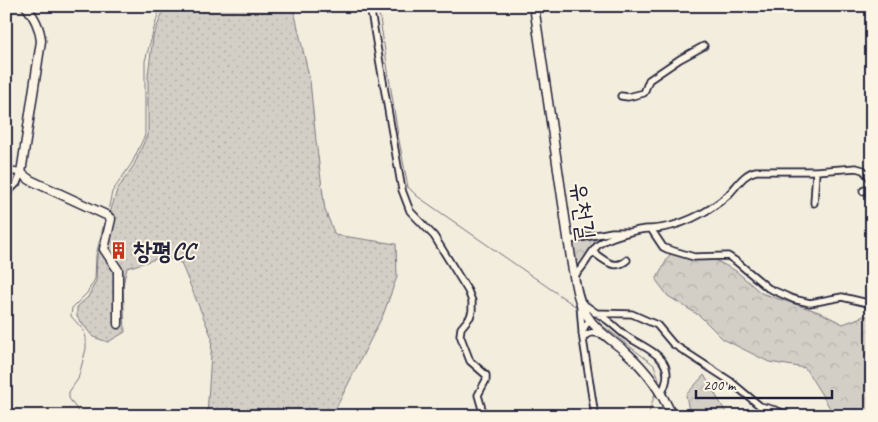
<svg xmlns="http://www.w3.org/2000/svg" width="878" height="422" viewBox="0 0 878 422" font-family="Caveat,'Poor Story',sans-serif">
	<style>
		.grass { fill: url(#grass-dots); stroke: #7b7880 }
		.forest { fill: url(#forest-crowns); stroke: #7b7880 }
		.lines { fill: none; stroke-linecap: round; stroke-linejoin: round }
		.stream { stroke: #75727b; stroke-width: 1 }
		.street-casing { stroke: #22223b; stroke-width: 9 }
		.secondary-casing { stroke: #22223b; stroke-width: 11 }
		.street { stroke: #fcf5e5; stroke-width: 5.5 }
		.secondary { stroke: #fcf5e5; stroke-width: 8 }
		.labels { text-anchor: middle; stroke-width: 4; stroke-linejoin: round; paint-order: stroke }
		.street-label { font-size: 24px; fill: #22223b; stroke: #fcf5e5 }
		.poi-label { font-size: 24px; font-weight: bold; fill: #22223b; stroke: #fcf5e5; text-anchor: start }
	</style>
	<defs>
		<pattern id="grass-dots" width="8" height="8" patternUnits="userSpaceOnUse" patternTransform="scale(1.25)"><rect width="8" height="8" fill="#d4cfc6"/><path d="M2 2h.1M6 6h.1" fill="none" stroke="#b6b1ab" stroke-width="1.8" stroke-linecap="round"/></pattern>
		<pattern id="forest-crowns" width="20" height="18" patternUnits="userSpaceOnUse" patternTransform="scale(1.25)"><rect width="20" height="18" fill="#d4cfc6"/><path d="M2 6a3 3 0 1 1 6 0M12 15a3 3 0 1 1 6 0" fill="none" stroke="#b6b1ab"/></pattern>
	</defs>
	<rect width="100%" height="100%" fill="#f3edde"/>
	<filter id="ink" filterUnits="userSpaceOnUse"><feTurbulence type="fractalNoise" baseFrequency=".02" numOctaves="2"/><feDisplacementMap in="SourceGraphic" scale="10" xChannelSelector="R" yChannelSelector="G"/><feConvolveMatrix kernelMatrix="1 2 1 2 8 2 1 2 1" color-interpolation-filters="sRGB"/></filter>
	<g filter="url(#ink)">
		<path class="grass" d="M 165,6 L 293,6 L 310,81 L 316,141 L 325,210 L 335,235 L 396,244 L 397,277 L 383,315 L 332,416 L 207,416 L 212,338 L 181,263 L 162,257 L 127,268 L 123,285 L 125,332 L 108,342 L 93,337 L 77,317 L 77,307 L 88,297 L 96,281 L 97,256 L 117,190 L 134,165 L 148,133 L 148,75 L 153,37 Z"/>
		<path class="forest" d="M 614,234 L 600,241 L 576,272 L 572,244 Z
			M 670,254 L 706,255 L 736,271 L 761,293 L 819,312 L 843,324 L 864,316 L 872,316 L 872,416 L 835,416 L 805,368 L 769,362 L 723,339 L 700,316 L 668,296 L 656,280 Z
			M 704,375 L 728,416 L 690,416 L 686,395 Z"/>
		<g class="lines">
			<path class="stream" d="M 378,6 L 398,135 L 408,187 L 417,196 L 578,308
				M 108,211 L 112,192 L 132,163 L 145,135 L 145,61 L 157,18 L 161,6
				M 594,319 L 654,365 L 659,379 L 658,384
				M 81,416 L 69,398 L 69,392 L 78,379 L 86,349 L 86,338 L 84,331 L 71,316 L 72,308 L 87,293 L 95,279 L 96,255 L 105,220
				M 648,416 L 656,390"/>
			<defs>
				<path id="street" d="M 371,12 L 402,190 L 410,211 L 434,236 L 468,291 L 472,301 L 472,311 L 470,317 L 461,328 L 460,335 L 470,361 L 486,375 L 486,380 L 478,395 L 484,416
					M 621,96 L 628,97 L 644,93 L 649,80 L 680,59 L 704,46
					M 6,168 L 11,171 L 21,173 L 17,183 L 6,194
					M 863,191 L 872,186
					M 814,203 L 816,171
					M 651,229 C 678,228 708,213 728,195 C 738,185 743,174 756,171 L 816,171 L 856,168 L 863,170 L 872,180
					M 569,240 L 612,232 L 627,232
					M 593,252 C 604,260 615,271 627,260
					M 574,276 C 585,267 589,254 598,245 C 607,237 640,228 651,229 L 663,247 L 667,249 L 694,257 L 728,256 L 737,262 L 768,288 L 793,299 L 810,303 L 842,297 L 872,304
					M 581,302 C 589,308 598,314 607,320 C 614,325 620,332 628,337 C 650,351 680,360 661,394
					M 580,305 L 582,331
					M 595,313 L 632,314 L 657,325 L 673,344 L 730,381 L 760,406 L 775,410 L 790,416
					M 590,320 L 585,326 L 582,333 L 595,416
					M 583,338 C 589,331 595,332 603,335"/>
				<path id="secondary" d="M 26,6 C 34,17 40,27 41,41 L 21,173 L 30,180 L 106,215 L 111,219 L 104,249 L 118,270 L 118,324
					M 534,6 L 572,265 C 575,281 577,300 586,314 C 596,331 612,340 627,353 C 647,371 662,392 672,416"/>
			</defs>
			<use href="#street" class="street-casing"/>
			<use href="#secondary" class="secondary-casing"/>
			<use href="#street" class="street"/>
			<use href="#secondary" class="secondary"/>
		</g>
	</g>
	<defs>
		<symbol id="building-bare" viewBox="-9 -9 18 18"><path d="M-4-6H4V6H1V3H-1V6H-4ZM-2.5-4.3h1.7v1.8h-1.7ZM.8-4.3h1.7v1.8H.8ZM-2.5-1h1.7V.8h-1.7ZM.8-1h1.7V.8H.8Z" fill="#c8321e" stroke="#fcf5e5" stroke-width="2.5" paint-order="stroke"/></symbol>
	</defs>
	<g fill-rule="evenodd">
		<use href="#building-bare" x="106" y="238" width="25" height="25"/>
	</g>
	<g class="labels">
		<g class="street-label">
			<text transform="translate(583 211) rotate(82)" y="8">유천길</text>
		</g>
		<g class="poi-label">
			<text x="133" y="259">창평CC</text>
		</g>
	</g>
	<rect width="878" height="422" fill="none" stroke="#fcf5e5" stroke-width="25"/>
	<rect x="12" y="12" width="853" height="397" fill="none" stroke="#22223b" stroke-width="2" filter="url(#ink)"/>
	<path d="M696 390v8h136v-8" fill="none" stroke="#22223b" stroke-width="2.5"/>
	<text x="703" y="390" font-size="15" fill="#22223b" stroke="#fcf5e5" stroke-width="4" paint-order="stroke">200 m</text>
</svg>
